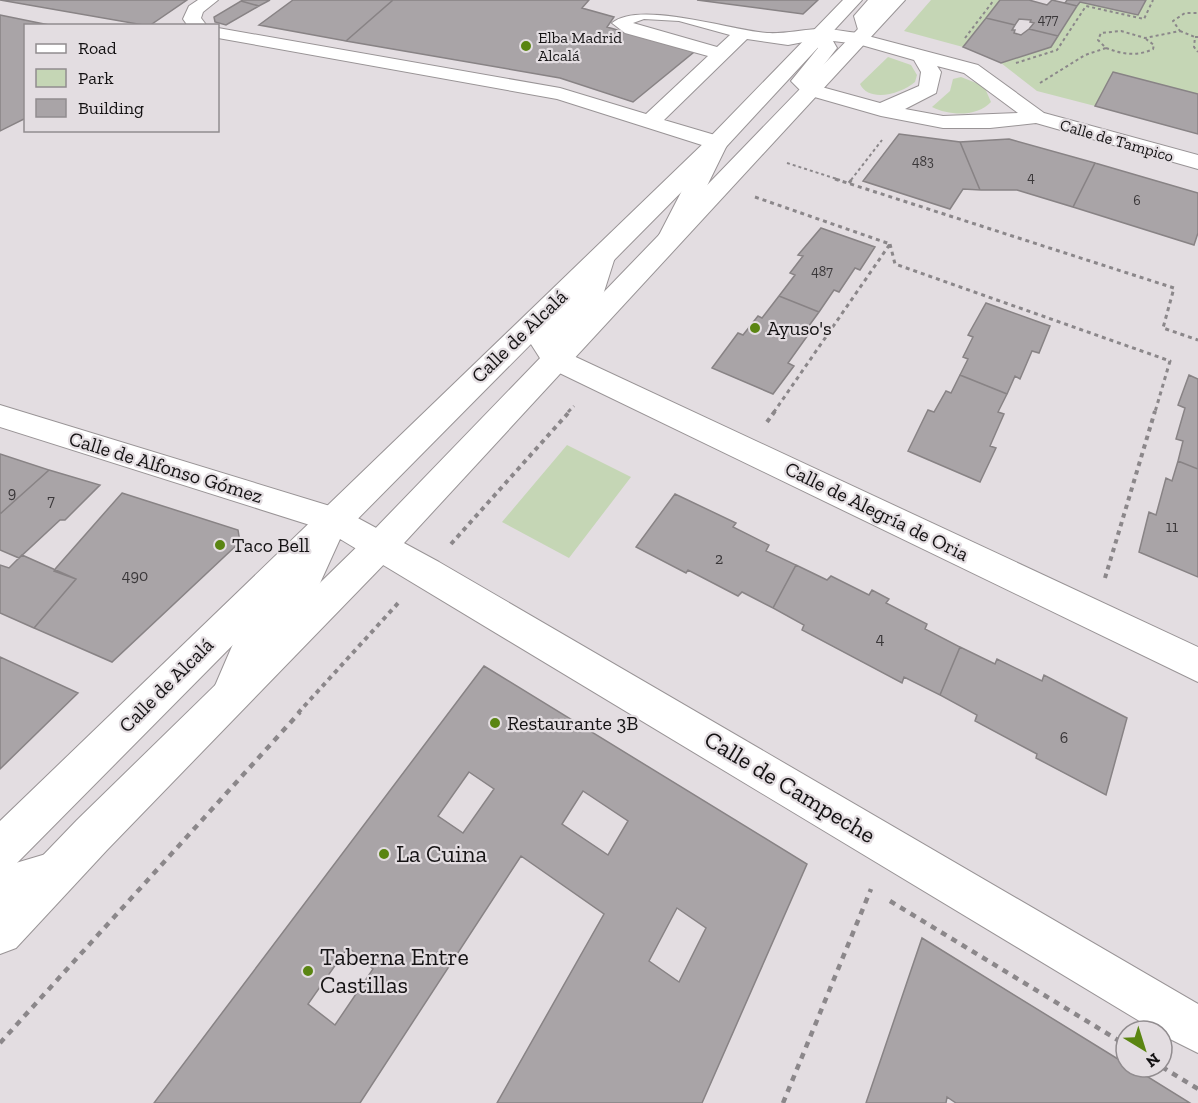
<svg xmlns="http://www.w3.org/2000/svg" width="1198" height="1103" viewBox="0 0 1198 1103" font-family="'Zilla Slab',serif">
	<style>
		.green { fill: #c5d6b5 }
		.building { fill: #a9a4a7; stroke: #888385; stroke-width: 1.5; fill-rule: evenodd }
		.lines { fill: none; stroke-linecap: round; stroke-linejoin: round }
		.minor-casing { stroke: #999496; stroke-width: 2 }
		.major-casing { stroke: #999496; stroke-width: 2 }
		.path-far3 { stroke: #8b878a; stroke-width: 2; stroke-dasharray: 3 3; stroke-linecap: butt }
		.path-far2 { stroke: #8b878a; stroke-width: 3; stroke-dasharray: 4 4; stroke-linecap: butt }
		.path-far1 { stroke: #8b878a; stroke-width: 4; stroke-dasharray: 4.5 4.5; stroke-linecap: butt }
		.path { stroke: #8b878a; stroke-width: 4.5; stroke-dasharray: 6 6; stroke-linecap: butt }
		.minor { fill: #fff; fill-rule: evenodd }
		.major { fill: #fff; fill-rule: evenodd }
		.poi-dot { fill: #5a8512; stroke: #e3dde1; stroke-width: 2 }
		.labels { text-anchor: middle; stroke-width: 4.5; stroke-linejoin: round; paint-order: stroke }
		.far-number-label { font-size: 14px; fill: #3a3739 }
		.far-poi-label { font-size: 16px; fill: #151314; stroke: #e3dde1; text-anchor: start }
		.far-street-label { font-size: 16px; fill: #151314; stroke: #e3dde1 }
		.number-label { font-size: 16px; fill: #3a3739 }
		.poi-label { font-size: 20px; fill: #151314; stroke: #e3dde1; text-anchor: start }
		.street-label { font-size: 20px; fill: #151314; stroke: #e3dde1 }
		.near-street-label { font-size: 24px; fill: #151314; stroke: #e3dde1 }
		.near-poi-label { font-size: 24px; fill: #151314; stroke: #e3dde1; text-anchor: start }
	</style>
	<rect width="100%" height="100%" fill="#e3dde1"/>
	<path class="green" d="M 931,0 L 1000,0 L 963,47 L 904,31 Z
		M 1146,0 L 1198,0 L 1198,94 L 1113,72 L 1095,106 L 1037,91 L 1001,63 L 1051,47 L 1080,2 L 1138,15 Z
		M 888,57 L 911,65 L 917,75 L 915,82 C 901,94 869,103 860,84 Z
		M 961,77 L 984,86 L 991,102 C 977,117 950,116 932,107 L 950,91 L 953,79 Z
		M 567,445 L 631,477 L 569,558 L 502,522 Z"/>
	<path class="building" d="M 0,0 L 187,0 L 149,26 Z
		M 243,0 L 270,0 L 259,6 L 241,1 Z
		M 293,0 L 393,0 L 346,41 L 259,25 Z
		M 393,0 L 589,0 L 582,8 L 614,17 L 607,27 L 694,52 L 633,102 L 560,78 L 346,41 Z
		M 697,0 L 818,0 L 803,14 Z
		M 1000,0 L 1029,0 L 1047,5 L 1052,0 L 1077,6 L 1058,36 L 1029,29 L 1034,23 L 1030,22 L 1031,20 L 1019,19 L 1015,25 L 986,18 Z
		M 1067,0 L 1146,0 L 1138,15 L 1080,2 L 1077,6 L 1065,3 Z
		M 241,1 L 259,6 L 226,25 L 215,22 L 214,17 Z
		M 0,15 L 54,26 L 26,26 L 26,118 L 0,131 Z
		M 986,18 L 1015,25 L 1012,30 L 1015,30 L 1014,33 L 1021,35 L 1029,29 L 1058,36 L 1051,47 L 1001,63 L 963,47 Z
		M 1113,72 L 1198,94 L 1198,134 L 1095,106 Z
		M 899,134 L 960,142 L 980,190 L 963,189 L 950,209 L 863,181 Z
		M 1009,139 L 1095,163 L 1073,207 L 1017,190 L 980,190 L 960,142 Z
		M 1095,163 L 1198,193 L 1198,233 L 1194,245 L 1073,207 Z
		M 821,228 L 875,247 L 860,270 L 855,268 L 839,292 L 834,290 L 819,312 L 779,296 L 795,275 L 790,273 L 803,256 L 798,255 Z
		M 779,296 L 819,312 L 803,334 L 808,335 L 788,363 L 794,366 L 773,394 L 712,368 L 738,333 L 743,335 L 758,316 L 762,318 Z
		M 986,303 L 1050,326 L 1039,353 L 1032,351 L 1020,379 L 1015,376 L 1007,394 L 960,375 L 968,359 L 963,357 L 973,337 L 968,335 Z
		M 960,375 L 1007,394 L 998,412 L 1004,414 L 990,446 L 996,448 L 980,482 L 908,451 L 928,410 L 934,412 L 946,391 L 951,393 Z
		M 1189,375 L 1198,379 L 1198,469 L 1178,461 L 1183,441 L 1176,439 L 1185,408 L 1178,405 Z
		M 0,454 L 49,470 L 0,514 Z
		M 1178,461 L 1198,469 L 1198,577 L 1139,552 L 1149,512 L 1156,515 L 1166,478 L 1172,481 Z
		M 49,470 L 100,485 L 65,520 L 60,520 L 19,558 L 0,550 L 0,514 Z
		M 122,493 L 238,530 L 240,542 L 112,662 L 34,628 L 76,579 L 54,571 L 56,568 Z
		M 675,494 L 736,523 L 733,527 L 769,545 L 766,551 L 796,565 L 773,608 L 742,592 L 738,596 L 688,570 L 686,573 L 636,547 Z
		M 22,555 L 76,579 L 34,628 L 0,613 L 0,565 L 9,568 Z
		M 796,565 L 827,580 L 831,576 L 869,595 L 872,590 L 889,599 L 886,603 L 927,624 L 925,629 L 960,647 L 940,695 L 904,677 L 902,683 L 802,630 L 804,625 L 773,608 Z
		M 960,647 L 995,664 L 997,659 L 1042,681 L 1044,675 L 1127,718 L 1106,795 L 1036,758 L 1037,754 L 975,721 L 977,715 L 940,695 Z
		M 0,657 L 78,693 L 0,769 Z
		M 484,666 L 807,864 L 702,1103 L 497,1103 L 604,914 L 521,856 L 360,1103 L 154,1103 ZM 469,772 L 494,789 L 463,833 L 438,816 ZM 583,791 L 628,821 L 608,855 L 562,824 ZM 677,908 L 706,928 L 679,982 L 649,961 ZM 348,947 L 373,969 L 335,1025 L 308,1004 Z
		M 922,938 L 1126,1064 L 1126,1067 L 1132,1067 L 1190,1103 L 956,1103 L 947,1097 L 946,1103 L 866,1103 Z"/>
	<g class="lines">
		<defs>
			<path id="minor" d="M 198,0 L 218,0 L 203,12 L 201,18 L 207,26 L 188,26 L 183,19 L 189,6 Z
				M 868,0 L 887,0 L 872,17 L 875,31 L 868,36 L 978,65 L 1044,113 L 1198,155 L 1198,169 L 1036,123 L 990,128 L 943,128 L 881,116 L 804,94 L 791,81 L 818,48 L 814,40 L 788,45 L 747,39 L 664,120 L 725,138 L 728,143 L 682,237 L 678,242 L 670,244 L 662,242 L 658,237 L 705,146 L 557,99 L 218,38 L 218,28 L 560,88 L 646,114 L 708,56 L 625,33 L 612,23 C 639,0 730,30 767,33 C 784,34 800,30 817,29 C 830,28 845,32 859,33 L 854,16 ZM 644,19 L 679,21 L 730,35 L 717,47 L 633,23 ZM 833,41 L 858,44 L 914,60 L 921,72 L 919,86 L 880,103 L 818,86 L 812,80 L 837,48 ZM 937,66 L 964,73 L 1018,113 L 943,116 L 905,109 L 936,93 L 941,72 Z
				M 604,246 L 613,249 L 616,254 L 603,295 L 557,342 L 565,352 L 1198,647 L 1198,682 L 545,366 L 529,341 L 582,286 L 595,249 Z
				M 0,405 L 343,510 L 439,562 L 1198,1004 L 1198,1053 L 1162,1035 L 1162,1031 L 1156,1031 L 340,539 L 311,603 L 266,652 L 243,708 L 230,713 L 217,708 L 211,695 L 239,630 L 287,581 L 313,526 L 0,427 Z
				M 56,851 L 71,857 L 77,872 L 71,887 L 9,907 L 0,907 L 0,865 L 9,865 Z"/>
			<path id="major" d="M 843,0 L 862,0 L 725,148 L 15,865 L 0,871 L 0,821 L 709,138 Z
				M 886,0 L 905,0 L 393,555 L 107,850 L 16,948 L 0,954 L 0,900 L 77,820 L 369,535 Z"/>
		</defs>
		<use href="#minor" class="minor-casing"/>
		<use href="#major" class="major-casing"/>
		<path class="path-far3" d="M 1180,31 L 1195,37
			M 1198,37 L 1195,37 L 1194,47 L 1198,52
			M 965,38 L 994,0
			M 1106,48 C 1122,54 1137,57 1153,49 L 1154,45 L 1146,39
			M 1016,63 L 1057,50 L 1086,6 L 1144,19 L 1153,0
			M 1040,83 L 1085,55 L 1106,48 L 1098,40 L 1101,33 L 1121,31 L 1145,38 L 1180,31 L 1173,21 L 1185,13 L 1198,13
			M 787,163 L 840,180
			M 851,180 L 882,140"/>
		<path class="path-far2" d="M 835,179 L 1174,288 L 1163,328 L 1198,340
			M 849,183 L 852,179
			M 755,197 L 890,244 L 774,412
			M 890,244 L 895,264 L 1170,361 L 1155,412
			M 568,412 L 574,406"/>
		<path class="path-far1" d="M 767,422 L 775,411
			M 451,544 L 570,411
			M 1105,578 L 1155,411
			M 298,713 L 400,601"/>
		<path class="path" d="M 890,901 L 1126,1045
			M 0,1043 L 300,712
			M 1162,1067 L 1198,1089
			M 783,1103 L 871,889"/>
		<use href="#minor" class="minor"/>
		<use href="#major" class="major"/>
	</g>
	<g class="poi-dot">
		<circle cx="526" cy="46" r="6"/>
		<circle cx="755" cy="328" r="6"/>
		<circle cx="220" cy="545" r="6"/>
		<circle cx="495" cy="723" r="6"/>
		<circle cx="384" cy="854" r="6"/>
		<circle cx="308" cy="971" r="6"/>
	</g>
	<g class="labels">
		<g class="far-number-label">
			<text x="1048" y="24">477</text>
			<text x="923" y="166">483</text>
			<text x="1031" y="182">4</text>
			<text x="1137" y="205">6</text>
			<text x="822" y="276">487</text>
		</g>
		<g class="far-poi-label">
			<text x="538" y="43">Elba Madrid<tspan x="538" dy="18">Alcalá</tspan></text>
		</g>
		<g class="far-street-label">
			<text transform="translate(1117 140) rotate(16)" y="6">Calle de Tampico</text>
		</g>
		<g class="number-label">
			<text x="12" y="498">9</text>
			<text x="51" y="506">7</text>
			<text x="1172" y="532">11</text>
			<text x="719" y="564">2</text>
			<text x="135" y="581">490</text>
			<text x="880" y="644">4</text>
			<text x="1064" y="743">6</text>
		</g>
		<g class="poi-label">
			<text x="767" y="335">Ayuso's</text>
			<text x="232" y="552">Taco Bell</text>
			<text x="507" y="730">Restaurante 3B</text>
		</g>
		<g class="street-label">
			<text transform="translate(519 336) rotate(-44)" y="7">Calle de Alcalá</text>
			<text transform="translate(166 467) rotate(17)" y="7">Calle de Alfonso Gómez</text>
			<text transform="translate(877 511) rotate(26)" y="7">Calle de Alegría de Oria</text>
			<text transform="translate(166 685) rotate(-45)" y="7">Calle de Alcalá</text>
		</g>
		<g class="near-street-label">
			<text transform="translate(790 787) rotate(31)" y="8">Calle de Campeche</text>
		</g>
		<g class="near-poi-label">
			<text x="396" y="862">La Cuina</text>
			<text x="320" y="965">Taberna Entre<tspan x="320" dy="28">Castillas</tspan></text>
		</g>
	</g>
	<rect x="24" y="24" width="195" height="108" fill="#e3dde1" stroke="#918c8f" stroke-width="1.5"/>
	<rect x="36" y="44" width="30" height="9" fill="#ffffff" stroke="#918c8f" stroke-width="1.5"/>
	<text x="78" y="54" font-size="18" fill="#151314">Road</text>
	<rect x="36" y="69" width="30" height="18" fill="#c5d6b5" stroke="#918c8f" stroke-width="1.5"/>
	<text x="78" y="84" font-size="18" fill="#151314">Park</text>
	<rect x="36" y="99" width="30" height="18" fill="#a9a4a7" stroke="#918c8f" stroke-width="1.5"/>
	<text x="78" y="114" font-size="18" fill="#151314">Building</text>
	<g transform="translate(1144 1049) rotate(142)"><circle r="28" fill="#e3dde1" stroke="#918c8f" stroke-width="1.5"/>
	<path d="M0-4.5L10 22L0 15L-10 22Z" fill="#5a8512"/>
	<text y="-9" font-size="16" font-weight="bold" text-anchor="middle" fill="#151314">N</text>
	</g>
</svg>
